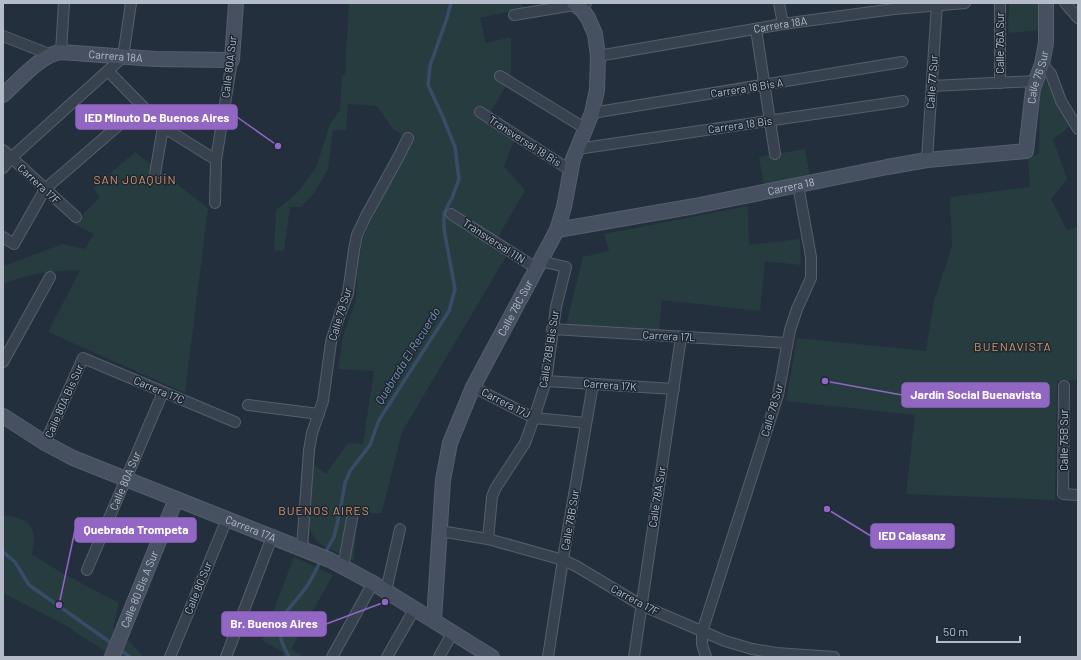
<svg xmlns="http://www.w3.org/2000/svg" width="1081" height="660" viewBox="0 0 1081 660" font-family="Barlow,sans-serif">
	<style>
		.green { fill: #263c3f }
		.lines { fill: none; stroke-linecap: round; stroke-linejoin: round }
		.stream { stroke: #394c67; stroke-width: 3.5 }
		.street-casing { stroke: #565f6c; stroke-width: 12 }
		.secondary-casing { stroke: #565f6c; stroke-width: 16 }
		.street { stroke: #38414e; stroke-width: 10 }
		.secondary { stroke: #465061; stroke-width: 14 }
		.labels { text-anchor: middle; stroke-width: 3; stroke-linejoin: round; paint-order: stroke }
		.street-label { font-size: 11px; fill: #b4bcc9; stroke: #1d2633 }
		.neighbourhood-label { font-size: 12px; letter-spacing: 1px; fill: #d59563; stroke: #1d2633 }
		.water-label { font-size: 12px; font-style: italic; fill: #7c92b1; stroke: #1d2633 }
		.leader { fill: none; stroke: #9266c3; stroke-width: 1.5 }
		.callout-dot { fill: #9266c3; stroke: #1d2633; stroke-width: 1.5 }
		.callout { fill: #9266c3; stroke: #9266c3; stroke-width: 1.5 }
		.callout-label { font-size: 12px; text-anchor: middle; font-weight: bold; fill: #fff }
	</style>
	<rect width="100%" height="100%" fill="#242f3e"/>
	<path class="green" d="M 349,3 L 522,3 L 524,8 L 480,18 L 486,43 L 511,37 L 511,77 L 486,120 L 515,138 L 504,167 L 525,190 L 493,246 L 507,255 L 402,432 L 382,513 L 357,514 L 354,561 L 323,546 L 315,539 L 309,528 L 314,465 L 326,474 L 348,443 L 363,444 L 374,371 L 338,369 L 343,336 L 356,300 L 358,259 L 364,236 L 410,140 L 393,129 L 377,106 L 348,104 L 346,130 L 333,130 L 328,169 L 314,193 L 301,207 L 290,207 L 284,251 L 274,250 L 276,210 L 296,194 L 316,168 L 330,124 L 340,110 L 342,75 L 346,75 L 345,68 Z
		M 1009,3 L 1041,3 L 1041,30 L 1008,33 Z
		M 1046,76 L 1052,83 L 1072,125 L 1053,139 L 1067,179 L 1051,199 L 1067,230 L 1078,226 L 1078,380 L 1057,381 L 1055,500 L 906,494 L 915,415 L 786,401 L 797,338 L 926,351 L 934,300 L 952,246 L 950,197 L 1030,187 L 1028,157 L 1039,154 L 1040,97 Z
		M 805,149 L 810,177 L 764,186 L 759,157 Z
		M 135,152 L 208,208 L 185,393 L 48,332 L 80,270 C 52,271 29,273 3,284 L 3,266 L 63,244 L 85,249 L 94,234 L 74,224 L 100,197 L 93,188 Z
		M 748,206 L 749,245 L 800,239 L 801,265 L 765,261 L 760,311 L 662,300 L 659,329 L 565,330 L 583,257 L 609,251 L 604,234 Z
		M 3,515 C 31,519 37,525 32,554 C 59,573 90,587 119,603 L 113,628 L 127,639 L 144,657 L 114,657 L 63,624 L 3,593 Z
		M 294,557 L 333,575 L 291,649 L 304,657 L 282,657 L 284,653 L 262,640 Z"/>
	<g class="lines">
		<path class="stream" d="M 3,552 L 15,562 L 29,585 L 114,645
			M 324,555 L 334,537 L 340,512 L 345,483 L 350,471 L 370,445 L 379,420 L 449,311 L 455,289 L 444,229 L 444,213 L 452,198 L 459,179 L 455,147 L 442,115 L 428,85 L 430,66 L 447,18 L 451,3
			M 119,649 L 130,657
			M 289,657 C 269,621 283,618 304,590 C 311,582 316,570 321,560"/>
		<defs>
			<g id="street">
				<path d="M 779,3 L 783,24"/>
				<path d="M 1065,3 L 1078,18"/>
				<path d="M 514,15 L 586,3"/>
				<path d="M 756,29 L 775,154"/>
				<path d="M 3,36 L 49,54"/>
				<path d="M 61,52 L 64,3"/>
				<path id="s1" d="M 598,56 L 783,24 L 894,9 L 965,3"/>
				<path d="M 1042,64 L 1051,74 L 1061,101 L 1078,129"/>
				<path d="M 108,71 L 163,127 L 216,160"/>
				<path d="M 500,76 L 586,129"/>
				<path d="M 1000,83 L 1000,3"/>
				<path d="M 932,86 L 1036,81"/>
				<path d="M 480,112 L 570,170"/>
				<path d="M 592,113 L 902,62"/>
				<path d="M 577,149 L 903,101"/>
				<path d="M 3,150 L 76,217"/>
				<path d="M 927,160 L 937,3"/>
				<path d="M 3,168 L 11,158 L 123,57 L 131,3"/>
				<path d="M 155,174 L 163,127"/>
				<path d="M 215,203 L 216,160 L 232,60"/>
				<path d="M 451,214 L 536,268"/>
				<path d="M 3,237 L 14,244 L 45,189 L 141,106"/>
				<path d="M 552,329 L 787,343"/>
				<path d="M 3,362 L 50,277"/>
				<path d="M 546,381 L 674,389"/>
				<path d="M 1064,386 L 1063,494 L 1078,495"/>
				<path d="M 473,387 L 534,418 L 586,423"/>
				<path d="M 248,405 L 319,414"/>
				<path d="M 45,443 L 83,358 L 235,422"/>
				<path d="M 440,531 L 488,539 L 563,560 L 576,566 L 641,605 L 725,641 L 752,649 L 776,653 L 834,657"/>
				<path d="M 488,539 L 492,497 L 495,489 L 525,443 L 534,418 L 546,381 L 556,307 L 566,267 L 540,261"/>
				<path d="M 302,548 L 309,450 L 312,433 L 323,401 L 331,342 L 340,314 L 348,293 L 354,250 L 357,235 L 366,216 L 399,156 L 408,138"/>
				<path d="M 343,567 L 353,513"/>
				<path id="s2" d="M 87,570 L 163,392"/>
				<path d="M 386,591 L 400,529"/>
				<path d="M 170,657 L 227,519"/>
				<path d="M 226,657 L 272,537"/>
				<path d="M 332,657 L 373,583"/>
				<path d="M 387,657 L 415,608"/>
				<path d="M 439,657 L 453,632"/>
				<path d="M 548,657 L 564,553 L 593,384"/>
				<path d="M 634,657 L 681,337"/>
				<path d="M 706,657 L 702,644 L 702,632 L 778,395 L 790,330 L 797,309 L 811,278 L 811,257 L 798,185"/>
			</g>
			<g id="secondary">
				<path id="s3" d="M 3,95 C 18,82 41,54 61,52 L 155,59 L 232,60 L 236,3"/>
				<path id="s4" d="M 557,230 L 695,206 L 887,167 L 927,160 L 1026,151 L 1033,89 L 1042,64 L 1046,43 L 1046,3"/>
				<path id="s5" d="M 3,416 L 45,443 L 73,458 L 330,560 L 373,583 L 492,657"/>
				<path id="s6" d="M 434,620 L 443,480 L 450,443 L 473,387 L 557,230 L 564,207 L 573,159 L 592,113 L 597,90 L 598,56 L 595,34 L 588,18 L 583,11 L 574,3"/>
				<path id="s7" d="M 112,657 L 176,499"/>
			</g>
		</defs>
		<use href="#street" class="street-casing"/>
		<use href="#secondary" class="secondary-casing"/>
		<use href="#street" class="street"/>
		<use href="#secondary" class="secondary"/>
	</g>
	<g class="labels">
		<g class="street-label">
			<text dy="4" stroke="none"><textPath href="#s1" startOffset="185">Carrera 18A</textPath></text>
			<text transform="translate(1000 43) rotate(-90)" y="4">Calle 76A Sur</text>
			<text dy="4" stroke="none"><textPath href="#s3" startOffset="128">Carrera 18A</textPath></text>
			<text transform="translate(229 67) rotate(-83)" y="4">Calle 80A Sur</text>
			<text dy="4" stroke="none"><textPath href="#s4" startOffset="551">Calle 76 Sur</textPath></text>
			<text transform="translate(932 82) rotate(-86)" y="4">Calle 77 Sur</text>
			<text transform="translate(747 88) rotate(-9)" y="4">Carrera 18 Bis A</text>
			<text transform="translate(740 125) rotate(-8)" y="4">Carrera 18 Bis</text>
			<text transform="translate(525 141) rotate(33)" y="4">Transversal 18 Bis</text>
			<text transform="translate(39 184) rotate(43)" y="4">Carrera 17F</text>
			<text dy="4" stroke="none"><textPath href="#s4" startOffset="238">Carrera 18</textPath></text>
			<text transform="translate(494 241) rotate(33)" y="4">Transversal 11N</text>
			<text dy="4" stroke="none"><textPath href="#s6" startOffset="328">Calle 78C Sur</textPath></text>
			<text transform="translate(340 314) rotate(-73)" y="4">Calle 79 Sur</text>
			<text transform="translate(669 336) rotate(3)" y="4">Carrera 17L</text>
			<text transform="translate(549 349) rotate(-81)" y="4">Calle 78B Bis Sur</text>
			<text transform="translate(610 385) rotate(4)" y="4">Carrera 17K</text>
			<text transform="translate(159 390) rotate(23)" y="4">Carrera 17C</text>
			<text transform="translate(64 401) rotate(-66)" y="4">Calle 80A Bis Sur</text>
			<text transform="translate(506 403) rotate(27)" y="4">Carrera 17J</text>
			<text transform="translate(772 410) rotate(-74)" y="4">Calle 78 Sur</text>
			<text transform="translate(1064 440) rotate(-90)" y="4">Calle 75B Sur</text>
			<text dy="4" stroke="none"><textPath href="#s2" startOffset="97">Calle 80A Sur</textPath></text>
			<text transform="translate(657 497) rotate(-81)" y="4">Calle 78A Sur</text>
			<text transform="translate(570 520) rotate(-80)" y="4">Calle 78B Sur</text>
			<text dy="4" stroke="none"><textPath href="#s5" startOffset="273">Carrera 17A</textPath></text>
			<text transform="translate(198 588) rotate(-68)" y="4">Calle 80 Sur</text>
			<text dy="4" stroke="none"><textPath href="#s7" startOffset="73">Calle 80 Bis A Sur</textPath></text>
			<text transform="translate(635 600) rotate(28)" y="4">Carrera 17F</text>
		</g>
		<g class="neighbourhood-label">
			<text x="135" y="184">SAN JOAQUÍN</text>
			<text x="1013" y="351">BUENAVISTA</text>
			<text x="324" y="515">BUENOS AIRES</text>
		</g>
		<g class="water-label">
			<text transform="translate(408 356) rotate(-58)" y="4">Quebrada El Recuerdo</text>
		</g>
	</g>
	<path class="leader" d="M278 146L237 117M825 381L902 395M59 605L75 530M827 509L871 536M385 602L326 624"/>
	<g class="callout-dot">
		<circle cx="278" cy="146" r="4"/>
		<circle cx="825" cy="381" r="4"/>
		<circle cx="59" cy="605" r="4"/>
		<circle cx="827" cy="509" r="4"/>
		<circle cx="385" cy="602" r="4"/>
	</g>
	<g class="callout">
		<rect x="76" y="105" width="161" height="24" rx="4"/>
		<rect x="902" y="383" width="147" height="24" rx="4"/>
		<rect x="75" y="518" width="121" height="24" rx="4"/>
		<rect x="871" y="524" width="83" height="24" rx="4"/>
		<rect x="222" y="612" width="104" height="24" rx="4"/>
	</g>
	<g class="callout-label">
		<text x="157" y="122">IED Minuto De Buenos Aires</text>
		<text x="976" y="399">Jardín Social Buenavista</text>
		<text x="136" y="534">Quebrada Trompeta</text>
		<text x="912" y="540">IED Calasanz</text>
		<text x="274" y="628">Br. Buenos Aires</text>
	</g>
	<rect width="1081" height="660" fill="none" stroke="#b4bcc9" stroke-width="8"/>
	<path d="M937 636v6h83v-6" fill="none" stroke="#b4bcc9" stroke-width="2"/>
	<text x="943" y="636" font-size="12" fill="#b4bcc9" stroke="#1d2633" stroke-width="3" paint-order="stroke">50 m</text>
</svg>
